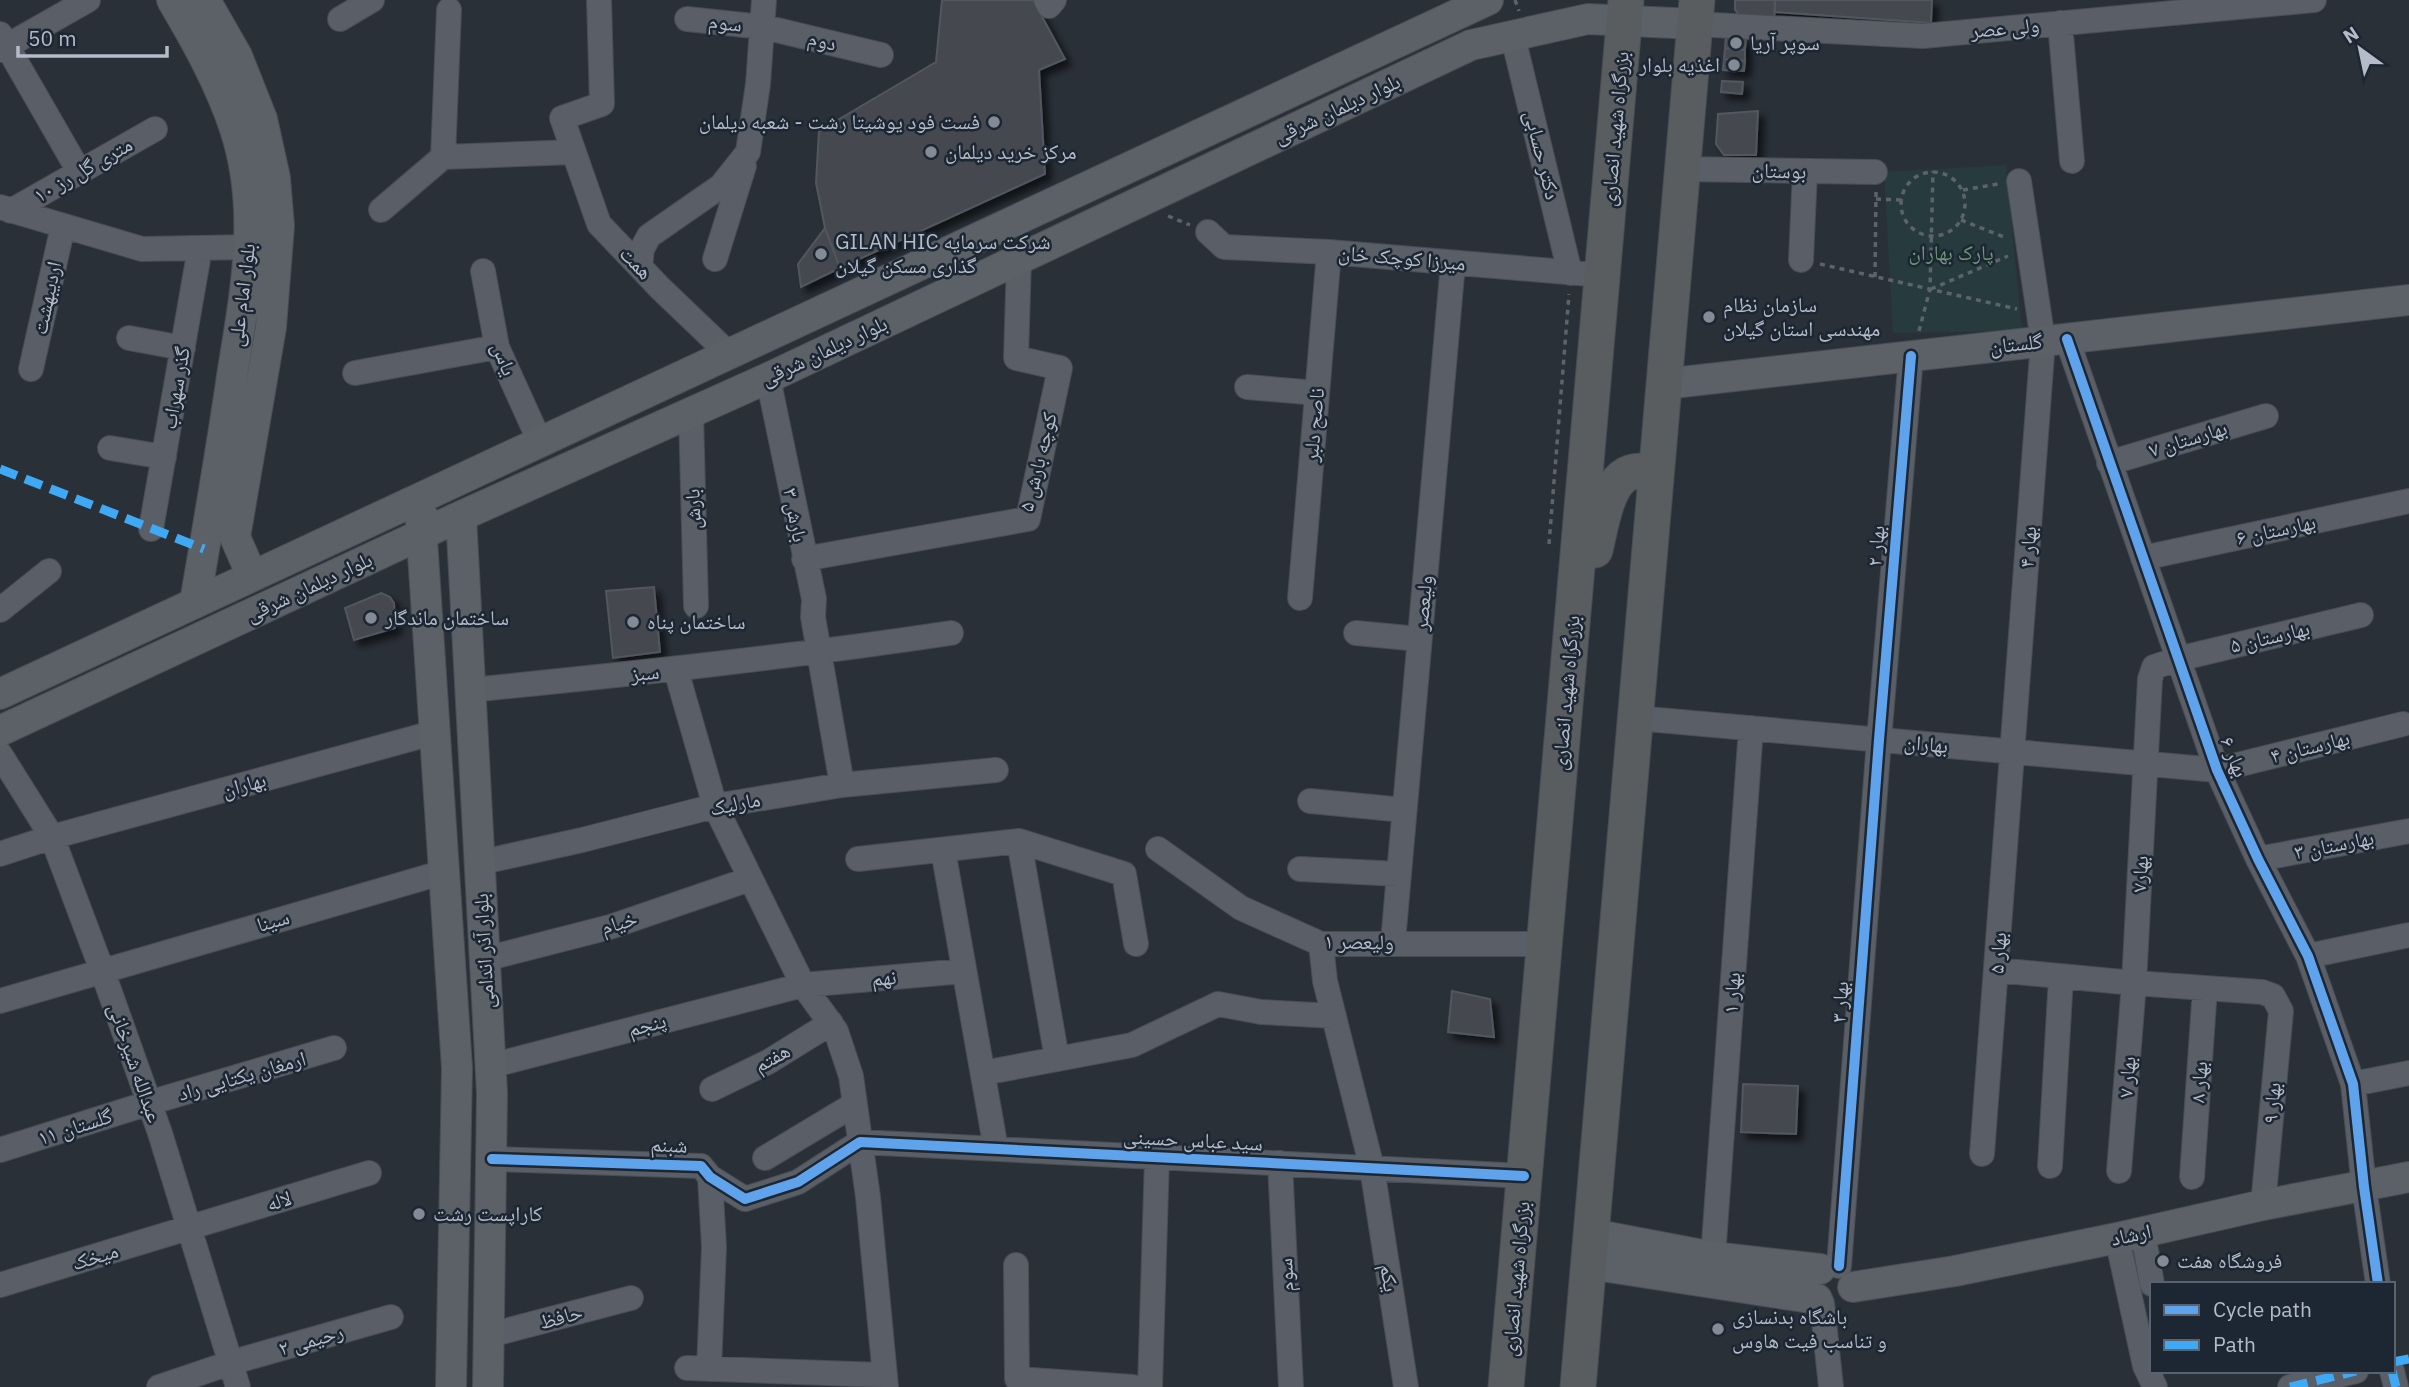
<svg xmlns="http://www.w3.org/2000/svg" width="2409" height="1387" viewBox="0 0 2409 1387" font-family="'IBM Plex Sans','Noto Naskh Arabic',sans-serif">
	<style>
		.green { fill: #273a3e }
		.building { fill: #444950; stroke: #52575f; stroke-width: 2; filter: url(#shadow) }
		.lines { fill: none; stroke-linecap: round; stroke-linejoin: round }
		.minor-casing { stroke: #484c53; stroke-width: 26 }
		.major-casing { stroke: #484c55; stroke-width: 32 }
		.highway-casing { stroke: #474c53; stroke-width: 37 }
		.path { stroke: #5d636a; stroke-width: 3.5; stroke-dasharray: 5 5; stroke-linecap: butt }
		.minor { stroke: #5a5e66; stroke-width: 24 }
		.major { stroke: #5c6168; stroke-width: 30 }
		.highway { stroke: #5a5d60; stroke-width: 35 }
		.quiet { stroke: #3fa9f5; stroke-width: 9; stroke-dasharray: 18 9; stroke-linecap: butt }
		.cycleway-casing { stroke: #1d2633; stroke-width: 15 }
		.cycleway { stroke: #60a3ed; stroke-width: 10 }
		.poi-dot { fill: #848b96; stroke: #1d2633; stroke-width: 2.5 }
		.labels { text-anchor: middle; stroke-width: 5; stroke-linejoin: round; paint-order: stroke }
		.street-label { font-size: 21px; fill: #b4bcc9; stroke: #1d2633 }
		.poi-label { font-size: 21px; fill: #b4bcc9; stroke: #1d2633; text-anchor: start }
		.park-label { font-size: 21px; fill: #6b9a76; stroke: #1d2633 }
	</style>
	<defs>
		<filter id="shadow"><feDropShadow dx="6" dy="6" stdDeviation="3.5" flood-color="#0009"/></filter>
	</defs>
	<rect width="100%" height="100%" fill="#2a3038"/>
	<path class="green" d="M 2006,165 L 2022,331 L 1893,333 L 1884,172 Z"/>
	<path class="building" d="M 942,0 L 1033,0 L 1065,59 L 1039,70 L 1045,174 L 840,268 L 825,228 L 816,183 L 819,131 L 936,62 Z
		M 1735,0 L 1775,0 L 1774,26 L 1747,24 L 1735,10 Z
		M 1775,0 L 1932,0 L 1931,23 L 1775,12 Z
		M 1726,36 L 1746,38 L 1745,50 L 1725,48 Z
		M 1725,48 L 1745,50 L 1745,61 L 1724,59 Z
		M 1724,59 L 1745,61 L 1744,71 L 1723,70 Z
		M 1722,81 L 1743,82 L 1742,94 L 1721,92 Z
		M 1758,111 L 1756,155 L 1724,155 L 1716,144 L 1718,114 Z
		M 825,228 L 840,268 L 801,287 L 798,264 Z
		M 654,587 L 660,652 L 613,658 L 606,591 Z
		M 381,593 L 390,597 L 394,603 L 395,628 L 354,640 L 345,608 Z
		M 1452,991 L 1490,999 L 1494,1037 L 1448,1032 Z
		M 1743,1084 L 1798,1086 L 1796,1134 L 1741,1132 Z"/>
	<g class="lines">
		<defs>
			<path id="minor" d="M 599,0 L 602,104 L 562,118 L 599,224 L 660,288 L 729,354
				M 1046,0 L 1049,6 L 1054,0
				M 340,19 L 372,0
				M 687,19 L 764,27 L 881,55
				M 2060,23 L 2072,161
				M 1695,24 L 1923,36 L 2314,0
				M 0,34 L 80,173
				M 1513,37 L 1570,273
				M 0,50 L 88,0
				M 443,157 L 574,152
				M 1682,169 L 1875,172
				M 0,207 L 142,249 L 250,247
				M 381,210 L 443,157 L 449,10
				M 11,211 L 155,129
				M 1208,232 L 1224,247 L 1329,252 L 1602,275
				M 715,259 L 744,166
				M 1801,260 L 1805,171
				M 640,267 L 642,249 L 649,236 L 721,186 L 748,152 L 758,84 L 764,0
				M 483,271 L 497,347 L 540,442
				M 129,338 L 183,348
				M 2067,339 L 2217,770 L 2258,859 L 2308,956 L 2353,1084 L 2364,1187 L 2378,1284
				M 31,369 L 63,226
				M 355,373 L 497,347
				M 768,378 L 814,599 L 813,617 L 842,785
				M 1247,387 L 1317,393
				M 691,412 L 696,606
				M 110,448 L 164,457
				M 2109,463 L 2266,416
				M 151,529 L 200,248
				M 2143,558 L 2409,501
				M 804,559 L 1028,519 L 1060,368 L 1016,358 L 1019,259
				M 1300,598 L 1329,252
				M 0,610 L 49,571
				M 1356,633 L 1419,639
				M 676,670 L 715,806 L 803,985 L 836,1031 L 851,1076 L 868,1197 L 886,1387
				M 470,690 C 631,674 791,657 951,633
				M 1636,718 L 2217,770 L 2403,724
				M 0,754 L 52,837 L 102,970 L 160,1133 L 238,1387
				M 1310,801 L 1404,810
				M 1019,841 L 1057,1059
				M 1158,849 L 1241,908 L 1321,944 L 1544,944
				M 943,850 L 996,1149
				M 0,854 L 52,837 L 436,732
				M 858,859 L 1019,841 L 1124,874 L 1136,944
				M 2258,859 L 2409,831
				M 478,863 L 582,840 L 715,806 L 842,785 L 996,770
				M 1300,869 L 1399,874
				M 1393,942 L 1453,263
				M 1321,944 L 1325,981 L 1372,1168 L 1406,1387
				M 2308,956 L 2409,935
				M 485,959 L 610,927 L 750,879
				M 1996,970 L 2134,983 L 2262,992 L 2273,996 L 2281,1011 L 2263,1205
				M 0,1001 L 444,872
				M 490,1066 L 803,985 L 964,971
				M 983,1073 L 1132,1045 L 1218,1004 L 1261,1012 L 1334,1016
				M 2353,1084 L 2409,1073
				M 712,1089 L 768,1062 L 831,1023
				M 0,1150 L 149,1103 L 334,1048
				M 1982,1154 L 2043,341 L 2019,181
				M 765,1158 L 855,1104
				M 492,1159 L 701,1166 L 710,1177 L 745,1199 L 798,1182 L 860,1142 L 1524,1176
				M 1280,1163 L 1291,1387
				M 2050,1166 L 2061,977
				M 2119,1171 L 2134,983 L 2150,679 L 2154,667 L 2178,659 L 2361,615
				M 2192,1177 L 2205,988
				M 2143,1233 L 2152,1284
				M 2117,1238 L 2145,1366 L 2155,1387
				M 1713,1257 L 1751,728
				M 1016,1265 L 1017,1379 L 1133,1387
				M 1839,1266 L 1879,740 L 1911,356
				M 0,1285 L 369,1173
				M 1822,1303 L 1831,1387
				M 490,1335 L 631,1298
				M 687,1368 L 883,1375
				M 709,1369 L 714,1247 L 710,1177
				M 2392,1371 L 2396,1387
				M 159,1387 L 230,1363 L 391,1317
				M 1150,1387 L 1157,1157
				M 2290,1387 L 2356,1371"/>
			<path id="major" d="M 172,0 C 196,41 220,83 235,129 C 262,211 245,294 232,376 C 221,452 208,527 195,602
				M 205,0 L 237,56 L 262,119 L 275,178 L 279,226 L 271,327 L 235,537 L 252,576
				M 1664,384 L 2409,300
				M 461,516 L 492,1093 L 488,1387
				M 423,517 L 421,524 L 457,1068 L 451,1387
				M 0,694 L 1488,0
				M 0,731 L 461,516 L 768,378 L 1471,45 L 1588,19 L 1695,24
				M 1592,1234 L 1713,1257 L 1820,1269
				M 1589,1264 L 1817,1299
				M 1853,1287 L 1955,1271 L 2117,1238 L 2263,1205 L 2409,1177"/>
			<path id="highway" d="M 1595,550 C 1603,519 1608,455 1656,475
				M 1506,1387 L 1626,0
				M 1578,1387 L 1697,0"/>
		</defs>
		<use href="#minor" class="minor-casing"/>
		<use href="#major" class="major-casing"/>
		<use href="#highway" class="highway-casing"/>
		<path class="path" d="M 1515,0 L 1519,11
			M1901 204a32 32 0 1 1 64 0a32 32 0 1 1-64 0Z
			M 1963,190 L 1998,184
			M 1876,199 L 1901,200
			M 1168,216 L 1190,225
			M 1961,220 L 2004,237
			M 1820,264 L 2017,309
			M 1875,277 L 1876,191
			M 1931,289 L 2008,256
			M 1919,331 L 1930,289 L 1933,171
			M 1549,544 L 1569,294"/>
		<use href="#minor" class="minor"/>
		<use href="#major" class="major"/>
		<use href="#highway" class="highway"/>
		<path class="quiet" d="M 0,469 L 204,549
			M 2393,1362 L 2409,1359
			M 2392,1371 L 2396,1387
			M 2290,1387 L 2356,1371"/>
		<defs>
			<path id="cycleway" d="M 2067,339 L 2217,770 L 2258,859 L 2308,956 L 2353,1084 L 2364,1187 L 2378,1284
				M 492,1159 L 701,1166 L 710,1177 L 745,1199 L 798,1182 L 860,1142 L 1524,1176
				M 1839,1266 L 1879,740 L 1911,356"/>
		</defs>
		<use href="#cycleway" class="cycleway-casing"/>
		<use href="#cycleway" class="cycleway"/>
	</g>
	<g class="poi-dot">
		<circle cx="1736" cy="43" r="7"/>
		<circle cx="1734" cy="65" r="7"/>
		<circle cx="994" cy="122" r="7"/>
		<circle cx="931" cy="152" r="7"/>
		<circle cx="821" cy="254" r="7"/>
		<circle cx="1709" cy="317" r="7"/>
		<circle cx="371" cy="618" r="7"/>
		<circle cx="633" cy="622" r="7"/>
		<circle cx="419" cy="1214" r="7"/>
		<circle cx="2163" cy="1261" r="7"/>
		<circle cx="1718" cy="1329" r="7"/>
	</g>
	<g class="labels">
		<g class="street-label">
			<text transform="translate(725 23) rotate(6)" y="7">سوم</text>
			<text transform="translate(2005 28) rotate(-5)" y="7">ولی عصر</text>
			<text transform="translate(822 41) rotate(13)" y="7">دوم</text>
			<text transform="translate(1337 109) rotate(-25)" y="7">بلوار دیلمان شرقی</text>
			<text transform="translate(1615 129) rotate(-85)" y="7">بزرگراه شهید انصاری</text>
			<text transform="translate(1542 155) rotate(76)" y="7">دکتر حسابی</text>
			<text transform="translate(83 170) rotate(-30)" y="7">۱۰ متری گل رز</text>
			<text transform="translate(1779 171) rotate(1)" y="7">بوستان</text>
			<text transform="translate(1402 258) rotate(5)" y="7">میرزا کوچک خان</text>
			<text transform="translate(636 263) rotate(46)" y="7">همت</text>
			<text transform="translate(242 295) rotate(-83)" y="7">بلوار امام علی</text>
			<text transform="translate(47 298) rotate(-78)" y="7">اردیبهشت</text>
			<text transform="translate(2016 344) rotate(-6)" y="7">گلستان</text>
			<text transform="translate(824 351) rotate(-25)" y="7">بلوار دیلمان شرقی</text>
			<text transform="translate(504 359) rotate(69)" y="7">یاس</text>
			<text transform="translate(176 388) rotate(-80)" y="7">گذر سهراب</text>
			<text transform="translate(1314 425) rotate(-85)" y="7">ناصح دلبر</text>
			<text transform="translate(2188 439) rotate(-17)" y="7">بهارستان ۷</text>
			<text transform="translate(1038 462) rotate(-76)" y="7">کوچه بارش ۵</text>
			<text transform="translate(693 509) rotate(-92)" y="7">بارش</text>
			<text transform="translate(795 515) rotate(79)" y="7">بارش ۳</text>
			<text transform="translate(2276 530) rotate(-12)" y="7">بهارستان ۶</text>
			<text transform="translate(1876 546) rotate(-85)" y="7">بهار ۲</text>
			<text transform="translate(2028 547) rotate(-86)" y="7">بهار ۴</text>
			<text transform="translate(309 587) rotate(-25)" y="7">بلوار دیلمان شرقی</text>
			<text transform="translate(1423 603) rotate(-85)" y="7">ولیعصر</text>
			<text transform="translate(2270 637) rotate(-13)" y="7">بهارستان ۵</text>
			<text transform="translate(645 673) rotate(-6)" y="7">سبز</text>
			<text transform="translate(1566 693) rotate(-85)" y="7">بزرگراه شهید انصاری</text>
			<text transform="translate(1926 744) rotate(5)" y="7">بهاران</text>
			<text transform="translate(2310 747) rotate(-14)" y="7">بهارستان ۴</text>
			<text transform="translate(2234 757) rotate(68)" y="7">بهار ۶</text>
			<text transform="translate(244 785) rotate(-15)" y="7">بهاران</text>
			<text transform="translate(735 804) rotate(-11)" y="7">مارلیک</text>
			<text transform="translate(2334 845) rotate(-11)" y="7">بهارستان ۳</text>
			<text transform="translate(2140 874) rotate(-87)" y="7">بهار۷</text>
			<text transform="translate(273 921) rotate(-16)" y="7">سینا</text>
			<text transform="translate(619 923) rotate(-17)" y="7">خیام</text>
			<text transform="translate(1359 942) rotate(1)" y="7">ولیعصر ۱</text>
			<text transform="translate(484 951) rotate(-93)" y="7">بلوار آذر اندامی</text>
			<text transform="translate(1998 953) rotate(-86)" y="7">بهار ۵</text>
			<text transform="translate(884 978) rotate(-5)" y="7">نهم</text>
			<text transform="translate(1732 993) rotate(-86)" y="7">بهار ۱</text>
			<text transform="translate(1840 1002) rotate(-86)" y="7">بهار ۳</text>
			<text transform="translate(647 1025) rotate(-15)" y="7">پنجم</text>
			<text transform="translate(772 1058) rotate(-29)" y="7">هفتم</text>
			<text transform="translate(135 1063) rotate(71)" y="7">عبدالله شیرخانی</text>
			<text transform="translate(242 1076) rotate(-16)" y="7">ارمغان یکتایی راد</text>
			<text transform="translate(2127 1077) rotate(-85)" y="7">بهار ۷</text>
			<text transform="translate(2199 1082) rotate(-86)" y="7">بهار ۸</text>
			<text transform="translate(2272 1103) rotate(-85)" y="7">بهار ۹</text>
			<text transform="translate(75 1127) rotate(-18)" y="7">گلستان ۱۱</text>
			<text transform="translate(1193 1140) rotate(3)" y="7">سید عباس حسینی</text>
			<text transform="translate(669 1145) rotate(2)" y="7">شبنم</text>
			<text transform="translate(279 1201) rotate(-17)" y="7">لاله</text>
			<text transform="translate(2131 1235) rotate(-12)" y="7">ارشاد</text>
			<text transform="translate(95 1257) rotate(-17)" y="7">میخک</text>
			<text transform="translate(1286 1275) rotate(-93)" y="7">سوم</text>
			<text transform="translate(1389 1278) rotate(81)" y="7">یکم</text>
			<text transform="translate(1516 1279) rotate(-85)" y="7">بزرگراه شهید انصاری</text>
			<text transform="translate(561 1317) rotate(-15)" y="7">حافظ</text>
			<text transform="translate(311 1340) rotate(-16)" y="7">رحیمی ۲</text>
		</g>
		<g class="poi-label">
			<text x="1750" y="50">سوپر آریا</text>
			<text x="1720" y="72" text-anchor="end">اغذیه بلوار</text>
			<text x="980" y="129" text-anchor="end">فست فود یوشیتا رشت - شعبه دیلمان</text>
			<text x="945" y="159">مرکز خرید دیلمان</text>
			<text x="835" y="249">GILAN HIC شرکت سرمایه<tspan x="835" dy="24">گذاری مسکن گیلان</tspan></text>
			<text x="1723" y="312">سازمان نظام<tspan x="1723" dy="24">مهندسی استان گیلان</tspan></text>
			<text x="385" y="625">ساختمان ماندگار</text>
			<text x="647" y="629">ساختمان پناه</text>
			<text x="433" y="1221">کاراپست رشت</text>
			<text x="2177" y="1268">فروشگاه هفت</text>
			<text x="1732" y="1324">باشگاه بدنسازی<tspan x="1732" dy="24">و تناسب فیت هاوس</tspan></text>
		</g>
		<g class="park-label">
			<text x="1951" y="260">پارک بهاران</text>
		</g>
	</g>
	<rect x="2150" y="1282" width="245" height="91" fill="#1d2633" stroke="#59626f" stroke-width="2"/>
	<rect x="2164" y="1305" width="35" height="10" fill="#60a3ed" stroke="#59626f" stroke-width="2"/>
	<text x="2213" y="1317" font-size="21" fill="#b4bcc9">Cycle path</text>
	<rect x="2164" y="1340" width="35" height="10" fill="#3fa9f5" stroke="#59626f" stroke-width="2"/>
	<text x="2213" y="1352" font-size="21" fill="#b4bcc9">Path</text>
	<g transform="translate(2360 49) rotate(327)" stroke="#1d2633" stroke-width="5" paint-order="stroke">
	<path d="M0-5L12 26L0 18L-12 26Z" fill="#b4bcc9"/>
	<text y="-10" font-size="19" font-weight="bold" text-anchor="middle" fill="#b4bcc9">N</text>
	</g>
	<path d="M18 46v10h149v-10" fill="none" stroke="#b4bcc9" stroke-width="3.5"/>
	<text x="28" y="46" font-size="21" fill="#b4bcc9" stroke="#1d2633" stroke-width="5" paint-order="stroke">50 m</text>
</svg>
